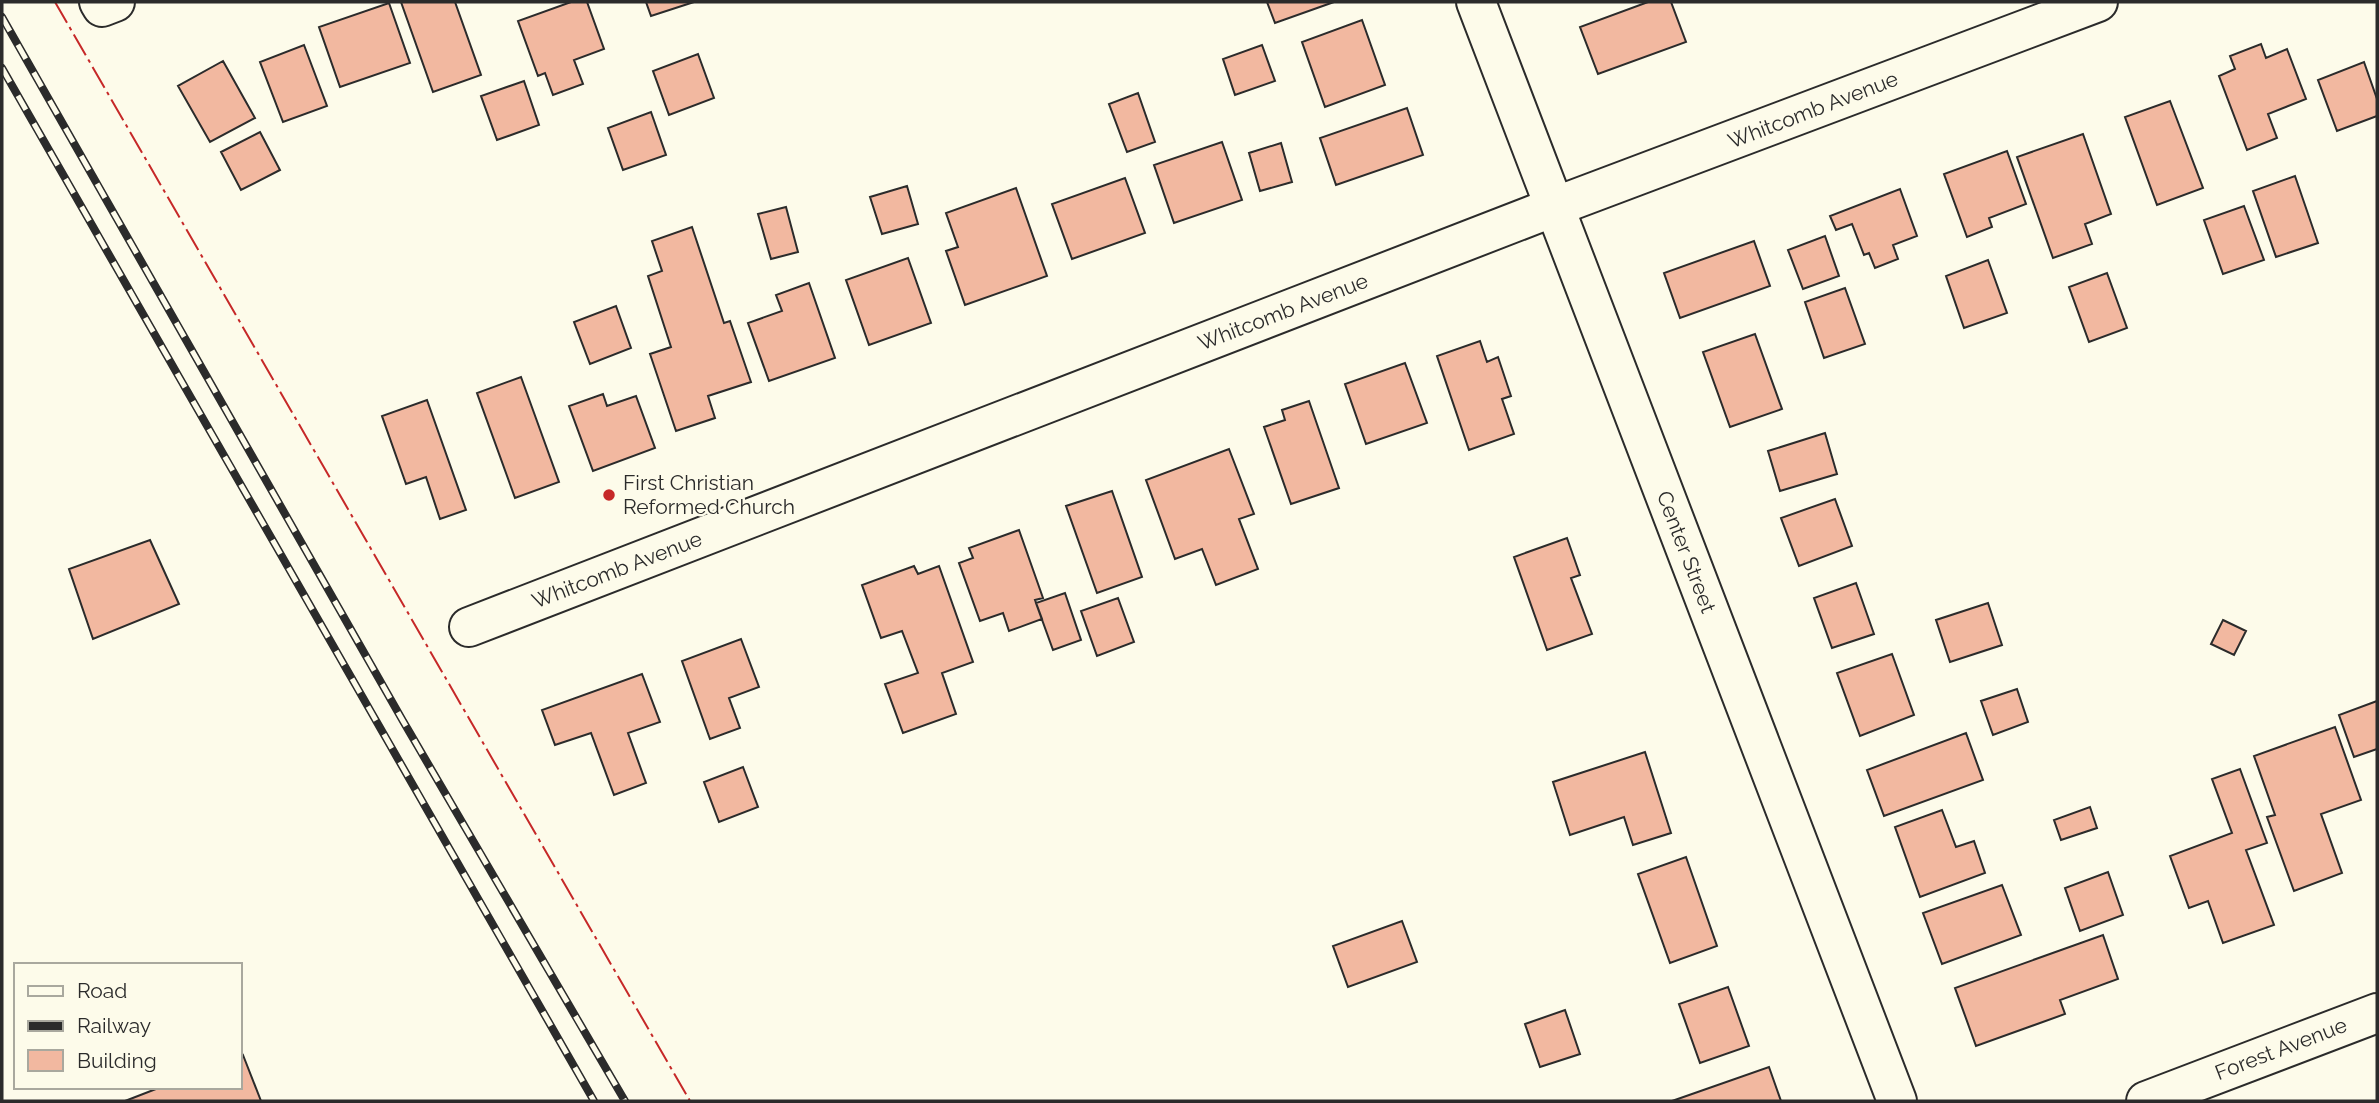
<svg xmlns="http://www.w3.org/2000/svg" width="2379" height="1103" viewBox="0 0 2379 1103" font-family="Raleway,sans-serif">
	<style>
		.building { fill: #f2b8a0; stroke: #2b2b2b; stroke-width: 2 }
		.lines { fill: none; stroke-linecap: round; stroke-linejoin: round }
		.minor-casing { stroke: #2b2b2b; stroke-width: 42 }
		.minor { stroke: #fdfbea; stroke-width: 38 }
		.rail-casing { stroke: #2b2b2b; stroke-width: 8 }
		.rail { stroke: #fdfbea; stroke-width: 5; stroke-dasharray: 16; stroke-linecap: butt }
		.power { stroke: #c62828; stroke-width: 2; stroke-dasharray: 24 5 3.5 5; stroke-linecap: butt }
		.poi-dot { fill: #c62828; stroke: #fdfbea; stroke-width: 2.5 }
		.labels { text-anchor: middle; stroke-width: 5; stroke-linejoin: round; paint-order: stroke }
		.street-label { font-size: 21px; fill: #2b2b2b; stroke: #fdfbea }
		.poi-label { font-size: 21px; fill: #2b2b2b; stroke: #fdfbea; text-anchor: start }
	</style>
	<rect width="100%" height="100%" fill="#fdfbea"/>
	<path class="building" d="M 401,2 L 455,2 L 481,75 L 433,92 Z
		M 571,2 L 587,2 L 604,49 L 574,60 L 583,84 L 553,95 L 545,73 L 538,76 L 518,21 Z
		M 646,2 L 694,2 L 651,16 Z
		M 1267,2 L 1334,2 L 1275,23 Z
		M 1648,2 L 1671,2 L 1686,42 L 1598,74 L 1580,27 Z
		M 389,3 L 410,63 L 340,87 L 319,27 Z
		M 1362,20 L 1385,85 L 1325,107 L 1302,42 Z
		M 2261,44 L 2266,58 L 2287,49 L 2306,99 L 2268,114 L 2277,138 L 2247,150 L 2219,76 L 2235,69 L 2230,56 Z
		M 304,45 L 327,106 L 283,122 L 260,62 Z
		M 1262,45 L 1275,81 L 1235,95 L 1223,59 Z
		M 698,54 L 714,98 L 669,115 L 653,71 Z
		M 223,61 L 255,118 L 210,142 L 178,86 Z
		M 2364,62 L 2377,99 L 2377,116 L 2337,131 L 2318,80 Z
		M 524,81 L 539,125 L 497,140 L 481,96 Z
		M 1138,93 L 1155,142 L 1127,152 L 1109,104 Z
		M 2170,101 L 2203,188 L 2157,205 L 2125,117 Z
		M 1407,108 L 1423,155 L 1336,185 L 1320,138 Z
		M 651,112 L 666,155 L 623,170 L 608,128 Z
		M 260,132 L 280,170 L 241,190 L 221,152 Z
		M 2083,134 L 2111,214 L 2085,224 L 2092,244 L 2053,258 L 2017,157 Z
		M 1222,142 L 1242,200 L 1174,223 L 1154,165 Z
		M 1281,143 L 1292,182 L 1260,191 L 1249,153 Z
		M 2007,151 L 2026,204 L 1989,218 L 1992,227 L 1967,237 L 1944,174 Z
		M 2295,176 L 2318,243 L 2276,257 L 2253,191 Z
		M 1125,178 L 1145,233 L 1072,259 L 1052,204 Z
		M 907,186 L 918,224 L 882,234 L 870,197 Z
		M 1016,188 L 1047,276 L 965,305 L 946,251 L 958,247 L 946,213 Z
		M 1900,189 L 1917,236 L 1893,245 L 1898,259 L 1875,268 L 1869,253 L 1864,255 L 1852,224 L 1836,230 L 1830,216 Z
		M 2244,206 L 2264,260 L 2223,274 L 2204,220 Z
		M 786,207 L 798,252 L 771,259 L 758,214 Z
		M 692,227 L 724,323 L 730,321 L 751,382 L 708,396 L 715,418 L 676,431 L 650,354 L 671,347 L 648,276 L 662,271 L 652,241 Z
		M 1825,236 L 1839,276 L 1803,289 L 1788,250 Z
		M 1754,241 L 1770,286 L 1680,318 L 1664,273 Z
		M 908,258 L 931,323 L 869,345 L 846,280 Z
		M 1988,260 L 2007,313 L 1964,328 L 1946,276 Z
		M 2107,273 L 2127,328 L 2089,342 L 2069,287 Z
		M 809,283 L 835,358 L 769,381 L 748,323 L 782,311 L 776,295 Z
		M 1845,288 L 1865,344 L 1824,358 L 1805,302 Z
		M 616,306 L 631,348 L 590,364 L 574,322 Z
		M 1755,334 L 1782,409 L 1730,427 L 1703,352 Z
		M 1480,341 L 1487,362 L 1498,357 L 1511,396 L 1502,399 L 1514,434 L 1469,450 L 1437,356 Z
		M 1405,363 L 1427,423 L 1366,444 L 1345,384 Z
		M 521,377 L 559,482 L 515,498 L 477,393 Z
		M 603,394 L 607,406 L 636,396 L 655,448 L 593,471 L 569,406 Z
		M 427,400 L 466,510 L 440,519 L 426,477 L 406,484 L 382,416 Z
		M 1309,401 L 1339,488 L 1291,504 L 1264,427 L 1285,420 L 1282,410 Z
		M 1825,433 L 1837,474 L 1780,491 L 1768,451 Z
		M 1229,449 L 1254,514 L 1239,519 L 1258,569 L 1216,585 L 1202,549 L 1175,559 L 1146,480 Z
		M 1112,491 L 1142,577 L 1097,593 L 1066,506 Z
		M 1835,499 L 1852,546 L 1799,566 L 1781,518 Z
		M 1019,530 L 1043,598 L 1035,600 L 1042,619 L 1009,631 L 1003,613 L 980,621 L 959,563 L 973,558 L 969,548 Z
		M 1567,538 L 1580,575 L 1571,578 L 1592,634 L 1547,650 L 1514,557 Z
		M 150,540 L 179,604 L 93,639 L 69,569 Z
		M 914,566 L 918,574 L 939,566 L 973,662 L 942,673 L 956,714 L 903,733 L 885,684 L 918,673 L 902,631 L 881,638 L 862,585 Z
		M 1856,583 L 1874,634 L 1832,648 L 1814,598 Z
		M 1065,593 L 1081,640 L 1053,650 L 1036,603 Z
		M 1118,598 L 1134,642 L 1097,656 L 1081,611 Z
		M 1988,603 L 2002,645 L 1950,662 L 1936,620 Z
		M 2223,620 L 2246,631 L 2234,655 L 2211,644 Z
		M 741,639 L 759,687 L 729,698 L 740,728 L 710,739 L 682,661 Z
		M 1892,654 L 1914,715 L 1860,736 L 1837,673 Z
		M 642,674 L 660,722 L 628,733 L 646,783 L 614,795 L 591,733 L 555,745 L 542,710 Z
		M 2017,689 L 2028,722 L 1993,735 L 1981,701 Z
		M 2377,701 L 2377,749 L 2354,757 L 2339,715 Z
		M 2335,727 L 2361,800 L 2321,814 L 2342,873 L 2294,891 L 2267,817 L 2275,815 L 2254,756 Z
		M 1966,733 L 1983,780 L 1884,816 L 1867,770 Z
		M 1645,752 L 1671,833 L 1633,845 L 1624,817 L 1570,835 L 1553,782 Z
		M 743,767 L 758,807 L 719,822 L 704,782 Z
		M 2240,769 L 2267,843 L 2246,850 L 2274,925 L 2223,943 L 2208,901 L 2189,908 L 2170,856 L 2232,833 L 2212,779 Z
		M 2090,807 L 2097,828 L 2061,840 L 2054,820 Z
		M 1942,810 L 1956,847 L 1974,841 L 1985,873 L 1920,897 L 1895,827 Z
		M 1686,857 L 1717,946 L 1670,963 L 1638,874 Z
		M 2108,872 L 2123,915 L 2080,931 L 2065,888 Z
		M 2002,885 L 2021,935 L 1942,964 L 1923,913 Z
		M 1402,921 L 1417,962 L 1348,987 L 1333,946 Z
		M 2103,935 L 2118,979 L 2060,1000 L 2065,1014 L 1976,1046 L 1955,988 Z
		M 1728,987 L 1749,1046 L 1700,1063 L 1679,1004 Z
		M 1565,1010 L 1580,1054 L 1540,1067 L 1525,1024 Z
		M 243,1055 L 261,1101 L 125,1101 L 161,1087 L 240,1087 L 240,1057 Z
		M 1769,1067 L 1781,1101 L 1672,1101 Z"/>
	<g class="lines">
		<defs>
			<path id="minor" d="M 99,2 L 102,7 L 115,2
				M 1476,2 L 1897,1101
				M 469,627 L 1554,207 L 2098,2
				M 2146,1101 L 2377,1013"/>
		</defs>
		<use href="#minor" class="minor-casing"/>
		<use href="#minor" class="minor"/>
		<defs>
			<path id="rail" d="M 2,17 L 403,721 L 625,1101
				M 2,68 L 594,1101"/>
		</defs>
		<use href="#rail" class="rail-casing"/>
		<use href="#rail" class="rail"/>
		<path class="power" d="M 55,2 L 690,1101"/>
	</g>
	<circle class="poi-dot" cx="609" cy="495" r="7"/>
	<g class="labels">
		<g class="street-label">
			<text transform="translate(1813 110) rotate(-21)" y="7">Whitcomb Avenue</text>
			<text transform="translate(1283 312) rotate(-21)" y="7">Whitcomb Avenue</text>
			<text transform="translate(1686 552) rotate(69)" y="7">Center Street</text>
			<text transform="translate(617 570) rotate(-21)" y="7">Whitcomb Avenue</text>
			<text transform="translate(2281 1049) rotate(-21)" y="7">Forest Avenue</text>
		</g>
		<g class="poi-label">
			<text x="623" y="490">First Christian<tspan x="623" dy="24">Reformed Church</tspan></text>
		</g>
	</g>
	<rect width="2379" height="1103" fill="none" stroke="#2b2b2b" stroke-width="7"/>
	<rect x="14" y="963" width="228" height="126" fill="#fdfbea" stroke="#a9a89e" stroke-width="2"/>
	<rect x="28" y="986" width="35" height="10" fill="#fdfbea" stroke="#a9a89e" stroke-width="2"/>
	<text x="77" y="998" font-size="21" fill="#2b2b2b">Road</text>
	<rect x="28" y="1021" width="35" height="10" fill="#2b2b2b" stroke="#a9a89e" stroke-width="2"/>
	<text x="77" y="1033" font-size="21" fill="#2b2b2b">Railway</text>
	<rect x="28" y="1050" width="35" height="21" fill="#f2b8a0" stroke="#a9a89e" stroke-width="2"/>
	<text x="77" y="1068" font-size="21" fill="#2b2b2b">Building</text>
</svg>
